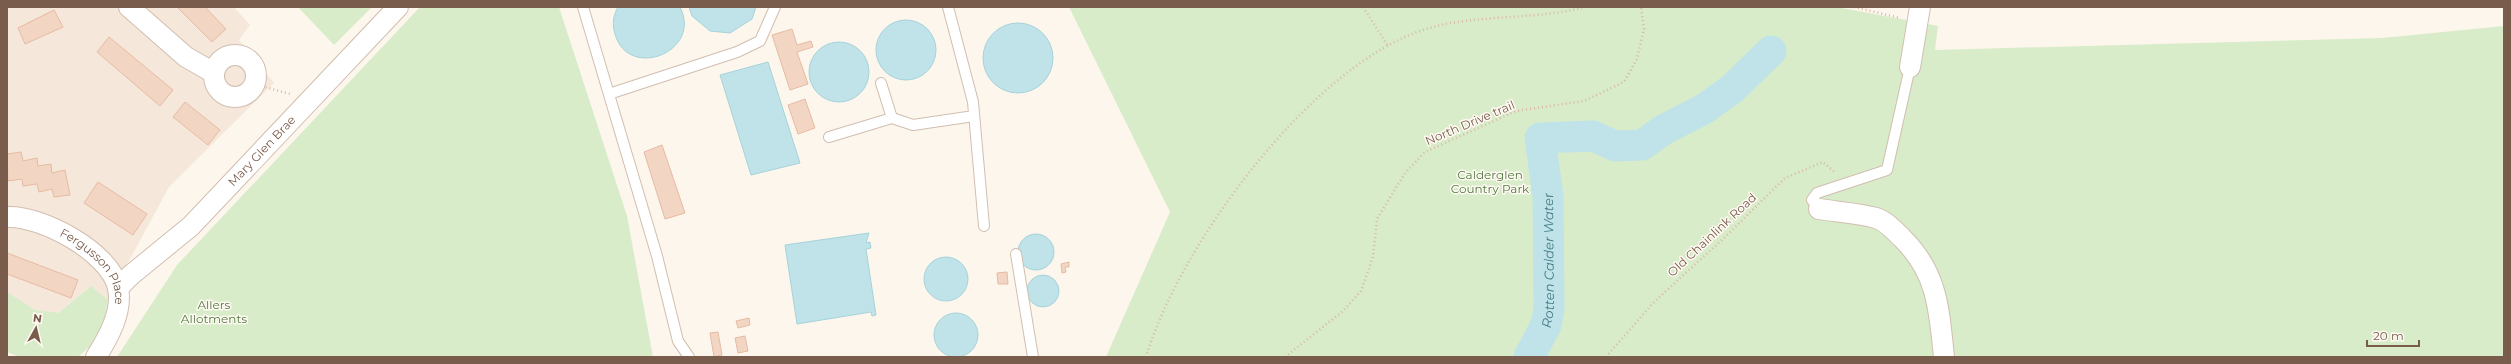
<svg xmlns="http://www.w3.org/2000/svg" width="2511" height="364" viewBox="0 0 2511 364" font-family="Montserrat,sans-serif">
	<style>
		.residential { fill: #f5e8da }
		.green { fill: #d8ecc9 }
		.water { fill: #bfe3e8; stroke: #a5d3da }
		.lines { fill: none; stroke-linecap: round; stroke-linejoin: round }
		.river { stroke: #bfe3e8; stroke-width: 31 }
		.building { fill: #f3d5c3; stroke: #e6bba3 }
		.lane-casing { stroke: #d1beb0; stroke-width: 12 }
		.street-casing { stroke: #d1beb0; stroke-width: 22 }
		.path { stroke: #d9b8a5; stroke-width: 2.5; stroke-dasharray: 1 3; stroke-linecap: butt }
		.lane { stroke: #fff; stroke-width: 10 }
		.street { stroke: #fff; stroke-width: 20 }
		.labels { text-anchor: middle; stroke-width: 3; stroke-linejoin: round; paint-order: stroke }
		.street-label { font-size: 12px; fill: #7a5c4d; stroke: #fffaf3 }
		.park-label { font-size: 12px; fill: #537a41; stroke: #fffaf3 }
		.water-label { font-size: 13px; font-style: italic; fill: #437c86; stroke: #fffaf3 }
	</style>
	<rect width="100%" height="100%" fill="#fdf6ec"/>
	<path class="residential" d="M 7,7 L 234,7 L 250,25 L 239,40 L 274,83 L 169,187 L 108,300 L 88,288 L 58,313 L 34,316 L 7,292 Z"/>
	<path class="green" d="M 298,7 L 372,7 L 334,45 Z
		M 420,7 L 559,7 L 627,216 L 653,357 L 117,357 L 177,265 Z
		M 1069,7 L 1837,7 L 1938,26 L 1935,50 L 2382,38 L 2504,26 L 2504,357 L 1106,357 L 1170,212 Z
		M 91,286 L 108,300 L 101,337 L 78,357 L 19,357 L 7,352 L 7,292 L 35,310 L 58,313 Z"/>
	<path class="water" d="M 618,7 L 680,7 C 703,52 628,81 615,34 C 612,24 613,16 618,7 Z
		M 689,7 L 756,7 L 752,19 L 730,33 L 710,31 L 692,16 Z
		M876 50a30 30 0 1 1 60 0a30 30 0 1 1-60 0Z
		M983 58a35 35 0 1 1 70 0a35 35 0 1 1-70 0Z
		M809 72a30 30 0 1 1 60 0a30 30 0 1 1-60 0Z
		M 768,62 L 800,163 L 751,175 L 720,75 Z
		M 869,233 L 866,243 L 870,242 L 871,248 L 866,249 L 876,315 L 872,316 L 871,312 L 797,324 L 785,245 Z
		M1018 252a18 18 0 1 1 36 0a18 18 0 1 1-36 0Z
		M924 279a22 22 0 1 1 44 0a22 22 0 1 1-44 0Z
		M1027 291a16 16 0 1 1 32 0a16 16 0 1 1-32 0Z
		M934 335a22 22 0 1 1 44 0a22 22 0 1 1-44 0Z"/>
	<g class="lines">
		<path class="river" id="s1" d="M 1529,357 L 1546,325 L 1549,309 L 1548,196 L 1540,138 L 1593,136 L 1615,146 L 1642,145 L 1663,130 L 1704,109 L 1732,89 L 1771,51"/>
	</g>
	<path class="building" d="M 177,7 L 205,7 L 226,29 L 212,42 Z
		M 54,10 L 63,27 L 25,44 L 18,28 Z
		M 792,29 L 797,45 L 811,41 L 813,47 L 797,52 L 808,84 L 790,90 L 772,35 Z
		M 109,37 L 173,90 L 160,106 L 97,52 Z
		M 805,99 L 815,128 L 798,134 L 788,105 Z
		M 185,102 L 220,130 L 208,145 L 173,117 Z
		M 662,145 L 685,213 L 665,219 L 644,152 Z
		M 21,152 L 23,161 L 37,158 L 38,166 L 51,164 L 52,173 L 65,170 L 70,195 L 54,197 L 52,189 L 39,192 L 37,184 L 23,186 L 22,179 L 8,181 L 7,154 Z
		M 98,182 L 147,214 L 133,235 L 84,203 Z
		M 7,253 L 78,280 L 71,298 L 7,274 Z
		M 1069,262 L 1069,267 L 1065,267 L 1066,272 L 1062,273 L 1061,264 Z
		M 1007,272 L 1008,284 L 998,284 L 997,273 Z
		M 749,318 L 750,325 L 738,328 L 736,321 Z
		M 718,332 L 722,355 L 714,357 L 710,333 Z
		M 745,336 L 748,351 L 738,353 L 735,338 Z"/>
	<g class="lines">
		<defs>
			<path id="lane" d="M 583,7 L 657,256 L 678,341 L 689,357
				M 948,7 L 973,102 L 984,226
				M 881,83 L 892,118
				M 609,94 L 737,52 L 760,41 L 775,7
				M 829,137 L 892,118 L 913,125 L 974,116
				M 1819,209 L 1812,200 L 1817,193 L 1887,170 L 1910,67
				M 1016,254 L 1033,357"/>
			<g id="street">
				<path d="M 129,7 L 186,57 L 214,73"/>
				<circle cx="235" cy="76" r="21"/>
				<path d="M 1910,67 L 1920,7"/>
				<path d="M 1819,209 C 1838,212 1858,213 1876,218 C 1886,221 1896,232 1903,239 C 1938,274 1939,310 1944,357"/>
				<path id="s2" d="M 7,217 C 41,215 110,252 118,288 C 123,312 108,338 96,357"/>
				<path id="s3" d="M 118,288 L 131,275 L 191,226 L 398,7"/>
			</g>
		</defs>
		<use href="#lane" class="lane-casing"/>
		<use href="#street" class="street-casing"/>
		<path class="path" d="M 1363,7 L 1388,46
			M 1854,7 L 1900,18
			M 254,84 L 290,94
			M 1146,357 C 1179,246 1310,67 1423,30 C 1475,13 1533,21 1585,7
			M 1285,357 L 1343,311 L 1361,291 L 1373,257 L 1377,219 L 1405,173 L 1425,152 L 1516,111 L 1584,101 L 1624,82 L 1637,59 L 1644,29 L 1641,7
			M 1606,357 L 1653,303 L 1725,237 L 1785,178 L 1823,162 L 1836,173"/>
		<use href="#lane" class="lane"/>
		<use href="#street" class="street"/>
	</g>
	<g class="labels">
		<g class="street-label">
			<text transform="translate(1470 123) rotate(-23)" y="4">North Drive trail</text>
			<text dy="4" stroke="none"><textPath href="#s3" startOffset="199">Mary Glen Brae</textPath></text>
			<text transform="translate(1712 235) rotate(-43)" y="4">Old Chainlink Road</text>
			<text dy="4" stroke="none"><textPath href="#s2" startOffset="106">Fergusson Place</textPath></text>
		</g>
		<g class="park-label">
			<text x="1490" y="179">Calderglen<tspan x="1490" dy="14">Country Park</tspan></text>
			<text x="214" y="309">Allers<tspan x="214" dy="14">Allotments</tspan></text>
		</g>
		<g class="water-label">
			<text dy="5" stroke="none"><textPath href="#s1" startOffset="101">Rotten Calder Water</textPath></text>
		</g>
	</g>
	<rect width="2511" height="364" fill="none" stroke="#7a5c4d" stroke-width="16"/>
	<g transform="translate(36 328) rotate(8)" stroke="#fffaf3" stroke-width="3" paint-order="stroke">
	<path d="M0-3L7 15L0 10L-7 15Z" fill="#7a5c4d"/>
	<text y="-6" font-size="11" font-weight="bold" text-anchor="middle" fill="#7a5c4d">N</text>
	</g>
	<path d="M2367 340v6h52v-6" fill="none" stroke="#7a5c4d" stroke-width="2"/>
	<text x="2373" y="340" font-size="12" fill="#7a5c4d" stroke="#fffaf3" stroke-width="3" paint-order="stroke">20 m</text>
</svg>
